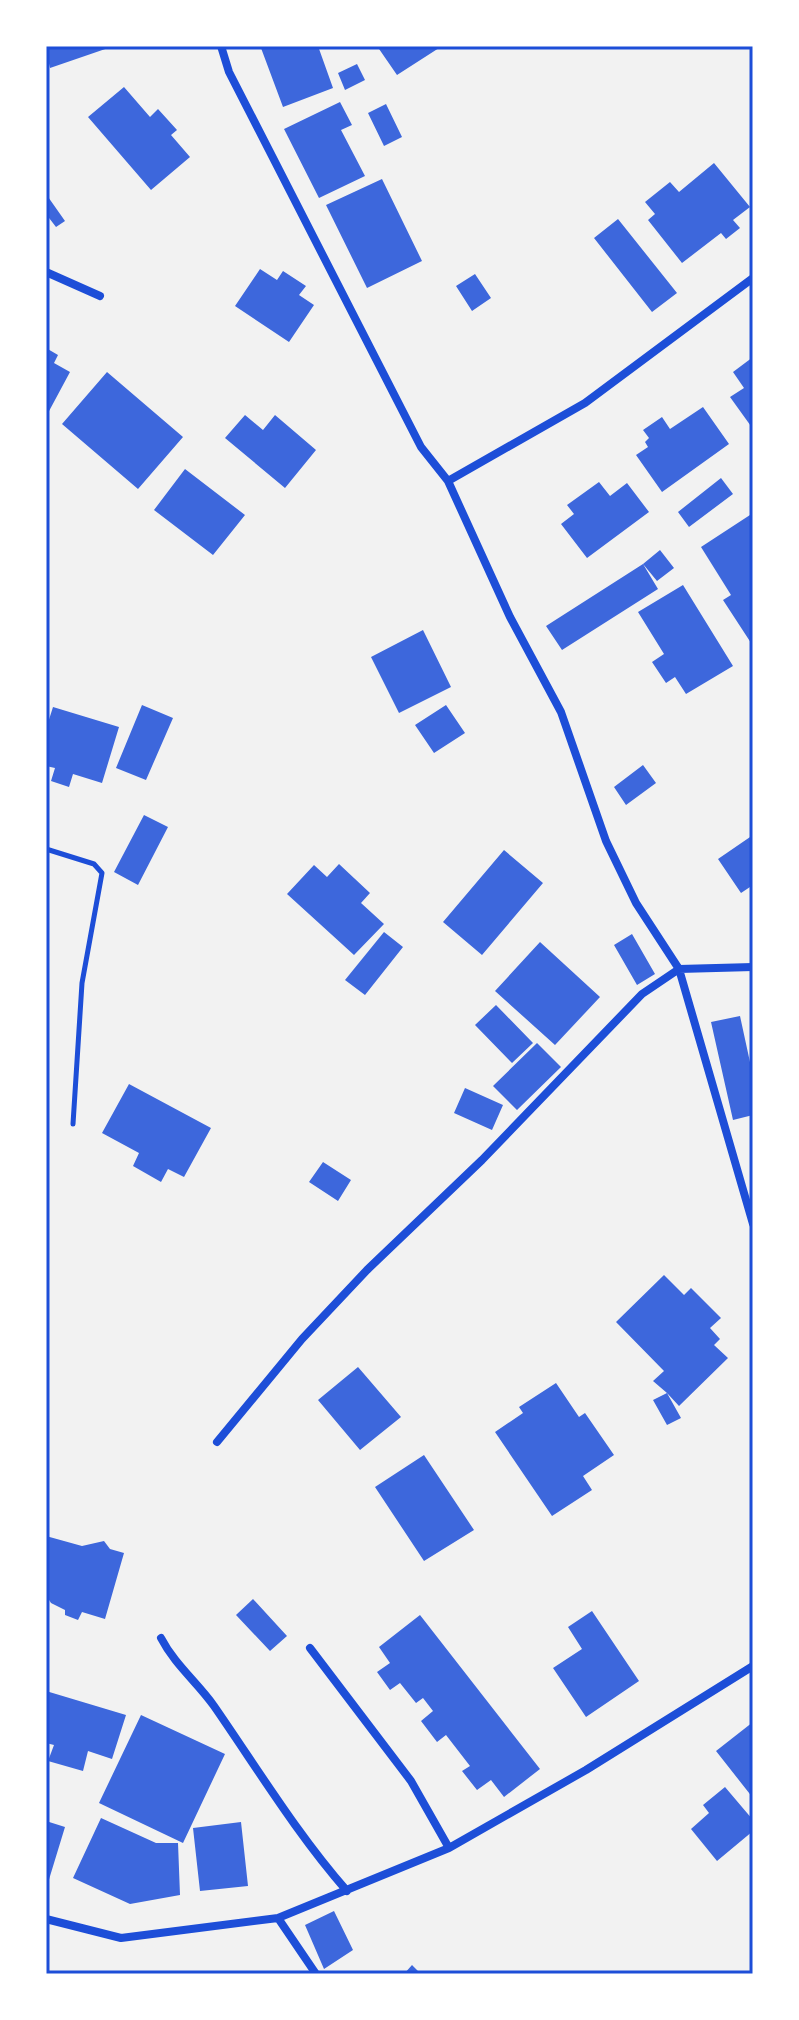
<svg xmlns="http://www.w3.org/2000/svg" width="799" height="2020" viewBox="0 0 799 2020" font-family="Rubik,sans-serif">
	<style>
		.building { fill: #3d67dc }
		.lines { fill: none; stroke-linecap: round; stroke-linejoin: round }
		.path { stroke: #1d4ed8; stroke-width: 5 }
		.minor { stroke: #1d4ed8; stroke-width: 8 }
		.neatline { fill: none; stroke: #1d4ed8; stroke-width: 3 }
	</style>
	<rect width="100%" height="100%" fill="#f2f2f2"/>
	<path class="building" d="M 57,46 L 114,46 L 50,68 L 46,50 Z
		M 266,46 L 318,46 L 333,88 L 283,107 L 261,48 Z
		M 377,46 L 438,46 L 439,48 L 397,75 Z
		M 357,64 L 365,80 L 345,90 L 338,73 Z
		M 124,87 L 150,117 L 158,109 L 177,130 L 171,135 L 190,157 L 151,190 L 88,117 Z
		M 340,102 L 352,125 L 341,130 L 365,176 L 319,198 L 284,129 Z
		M 386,104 L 402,137 L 384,146 L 368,113 Z
		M 714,163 L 750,207 L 733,220 L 740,228 L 726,239 L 721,233 L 682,263 L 648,220 L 655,214 L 645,202 L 670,182 L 679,192 Z
		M 382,179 L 422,261 L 367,288 L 326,205 Z
		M 46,194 L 65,221 L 56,227 L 46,214 Z
		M 618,219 L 677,293 L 652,312 L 594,238 Z
		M 260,269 L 277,280 L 283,271 L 306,286 L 299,295 L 314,305 L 289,342 L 235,306 Z
		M 475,274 L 491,298 L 472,311 L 456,286 Z
		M 46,348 L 58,355 L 54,363 L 70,372 L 48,413 Z
		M 753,357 L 753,429 L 730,397 L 744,388 L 733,372 Z
		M 107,372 L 183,437 L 138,489 L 62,424 Z
		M 703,407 L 729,444 L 662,492 L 636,455 L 648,447 L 645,442 L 649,438 L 643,430 L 662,417 L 670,429 Z
		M 245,415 L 263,430 L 275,415 L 316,450 L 285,488 L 225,438 Z
		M 185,469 L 245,515 L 213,555 L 154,510 Z
		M 721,478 L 733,494 L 689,527 L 678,512 Z
		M 599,482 L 610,496 L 627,483 L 649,512 L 587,558 L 561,524 L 574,514 L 567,505 Z
		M 750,515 L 753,519 L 753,646 L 723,600 L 731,595 L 701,547 Z
		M 660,550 L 674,568 L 657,581 L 643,564 Z
		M 643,564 L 658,589 L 562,650 L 546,626 Z
		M 683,585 L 733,666 L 686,694 L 675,677 L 666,683 L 652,662 L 664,654 L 638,612 Z
		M 423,630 L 451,687 L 399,713 L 371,657 Z
		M 142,705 L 173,718 L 146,780 L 116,768 Z
		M 446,705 L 465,733 L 434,753 L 415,725 Z
		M 53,707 L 119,727 L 102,783 L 73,774 L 69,787 L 51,781 L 55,768 L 46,766 L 46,729 Z
		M 643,765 L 656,783 L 626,805 L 614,787 Z
		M 144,815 L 168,827 L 138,885 L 114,872 Z
		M 753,835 L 753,885 L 741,893 L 718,859 Z
		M 504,850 L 543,883 L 482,955 L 443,922 Z
		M 339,864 L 370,893 L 361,903 L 384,924 L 354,955 L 287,894 L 314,865 L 327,877 Z
		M 384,932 L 403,947 L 365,995 L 345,980 Z
		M 632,934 L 655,974 L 637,985 L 614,945 Z
		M 540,942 L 600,997 L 555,1045 L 495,991 Z
		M 496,1005 L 533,1043 L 512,1063 L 475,1025 Z
		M 740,1016 L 753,1076 L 753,1115 L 733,1120 L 711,1022 Z
		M 537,1043 L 561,1067 L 517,1110 L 493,1086 Z
		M 129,1084 L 211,1128 L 184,1177 L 168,1169 L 161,1182 L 133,1166 L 139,1153 L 102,1133 Z
		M 465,1088 L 503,1105 L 492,1130 L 454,1113 Z
		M 323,1162 L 351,1180 L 338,1201 L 309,1182 Z
		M 664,1275 L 684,1295 L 691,1288 L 721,1318 L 710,1328 L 720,1339 L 714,1345 L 728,1358 L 679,1406 L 667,1393 L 681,1418 L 667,1425 L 653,1400 L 667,1393 L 653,1381 L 664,1371 L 616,1322 Z
		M 358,1367 L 401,1417 L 360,1450 L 318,1400 Z
		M 556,1383 L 579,1417 L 585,1413 L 614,1455 L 583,1476 L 592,1490 L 552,1516 L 495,1432 L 523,1413 L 519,1407 Z
		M 424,1455 L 474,1530 L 424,1561 L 375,1487 Z
		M 46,1536 L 82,1546 L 104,1541 L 110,1549 L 124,1553 L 105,1619 L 82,1612 L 78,1620 L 65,1615 L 65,1610 L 51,1603 L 46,1595 Z
		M 253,1599 L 287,1636 L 270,1651 L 236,1615 Z
		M 592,1611 L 639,1681 L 586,1717 L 553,1668 L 582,1649 L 568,1627 Z
		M 420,1615 L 540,1769 L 504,1797 L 491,1780 L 477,1790 L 462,1771 L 470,1766 L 446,1735 L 437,1742 L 421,1721 L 433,1711 L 423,1698 L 416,1703 L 400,1683 L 390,1690 L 377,1672 L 390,1663 L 379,1647 Z
		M 46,1691 L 126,1715 L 112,1759 L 88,1751 L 83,1771 L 48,1761 L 54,1745 L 46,1743 Z
		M 141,1715 L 225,1754 L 183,1843 L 99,1803 Z
		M 753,1722 L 753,1798 L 716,1751 Z
		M 725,1787 L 753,1820 L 753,1831 L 717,1861 L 691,1829 L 709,1813 L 703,1805 Z
		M 101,1818 L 156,1843 L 178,1843 L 180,1895 L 130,1904 L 73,1878 Z
		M 46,1821 L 65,1827 L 47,1886 L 46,1886 Z
		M 241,1822 L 248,1886 L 200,1891 L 193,1828 Z
		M 334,1911 L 353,1950 L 324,1969 L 305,1925 Z
		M 412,1965 L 421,1974 L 404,1974 Z"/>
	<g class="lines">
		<path class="path" d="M 46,849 L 94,864 L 102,873 L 82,983 L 73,1124"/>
		<path class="minor" d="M 221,46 L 229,72 L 421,447 L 448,481 L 510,617 L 561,712 L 606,841 L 636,903 L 679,969 L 753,1224
			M 46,272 L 100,296
			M 448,481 L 585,403 L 753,278
			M 217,1442 L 302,1339 L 367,1270 L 482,1160 L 642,994 L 679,969 L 753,967
			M 161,1638 C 175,1665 197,1682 214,1706 C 257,1768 297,1834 347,1891
			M 310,1648 L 411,1781 L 449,1848
			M 278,1918 L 316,1974
			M 46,1919 L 121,1938 L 278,1918 L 449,1848 L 586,1770 L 753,1666"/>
	</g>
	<rect width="799" height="2020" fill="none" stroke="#ffffff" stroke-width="96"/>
	<rect x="48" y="48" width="703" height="1924" class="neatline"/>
</svg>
